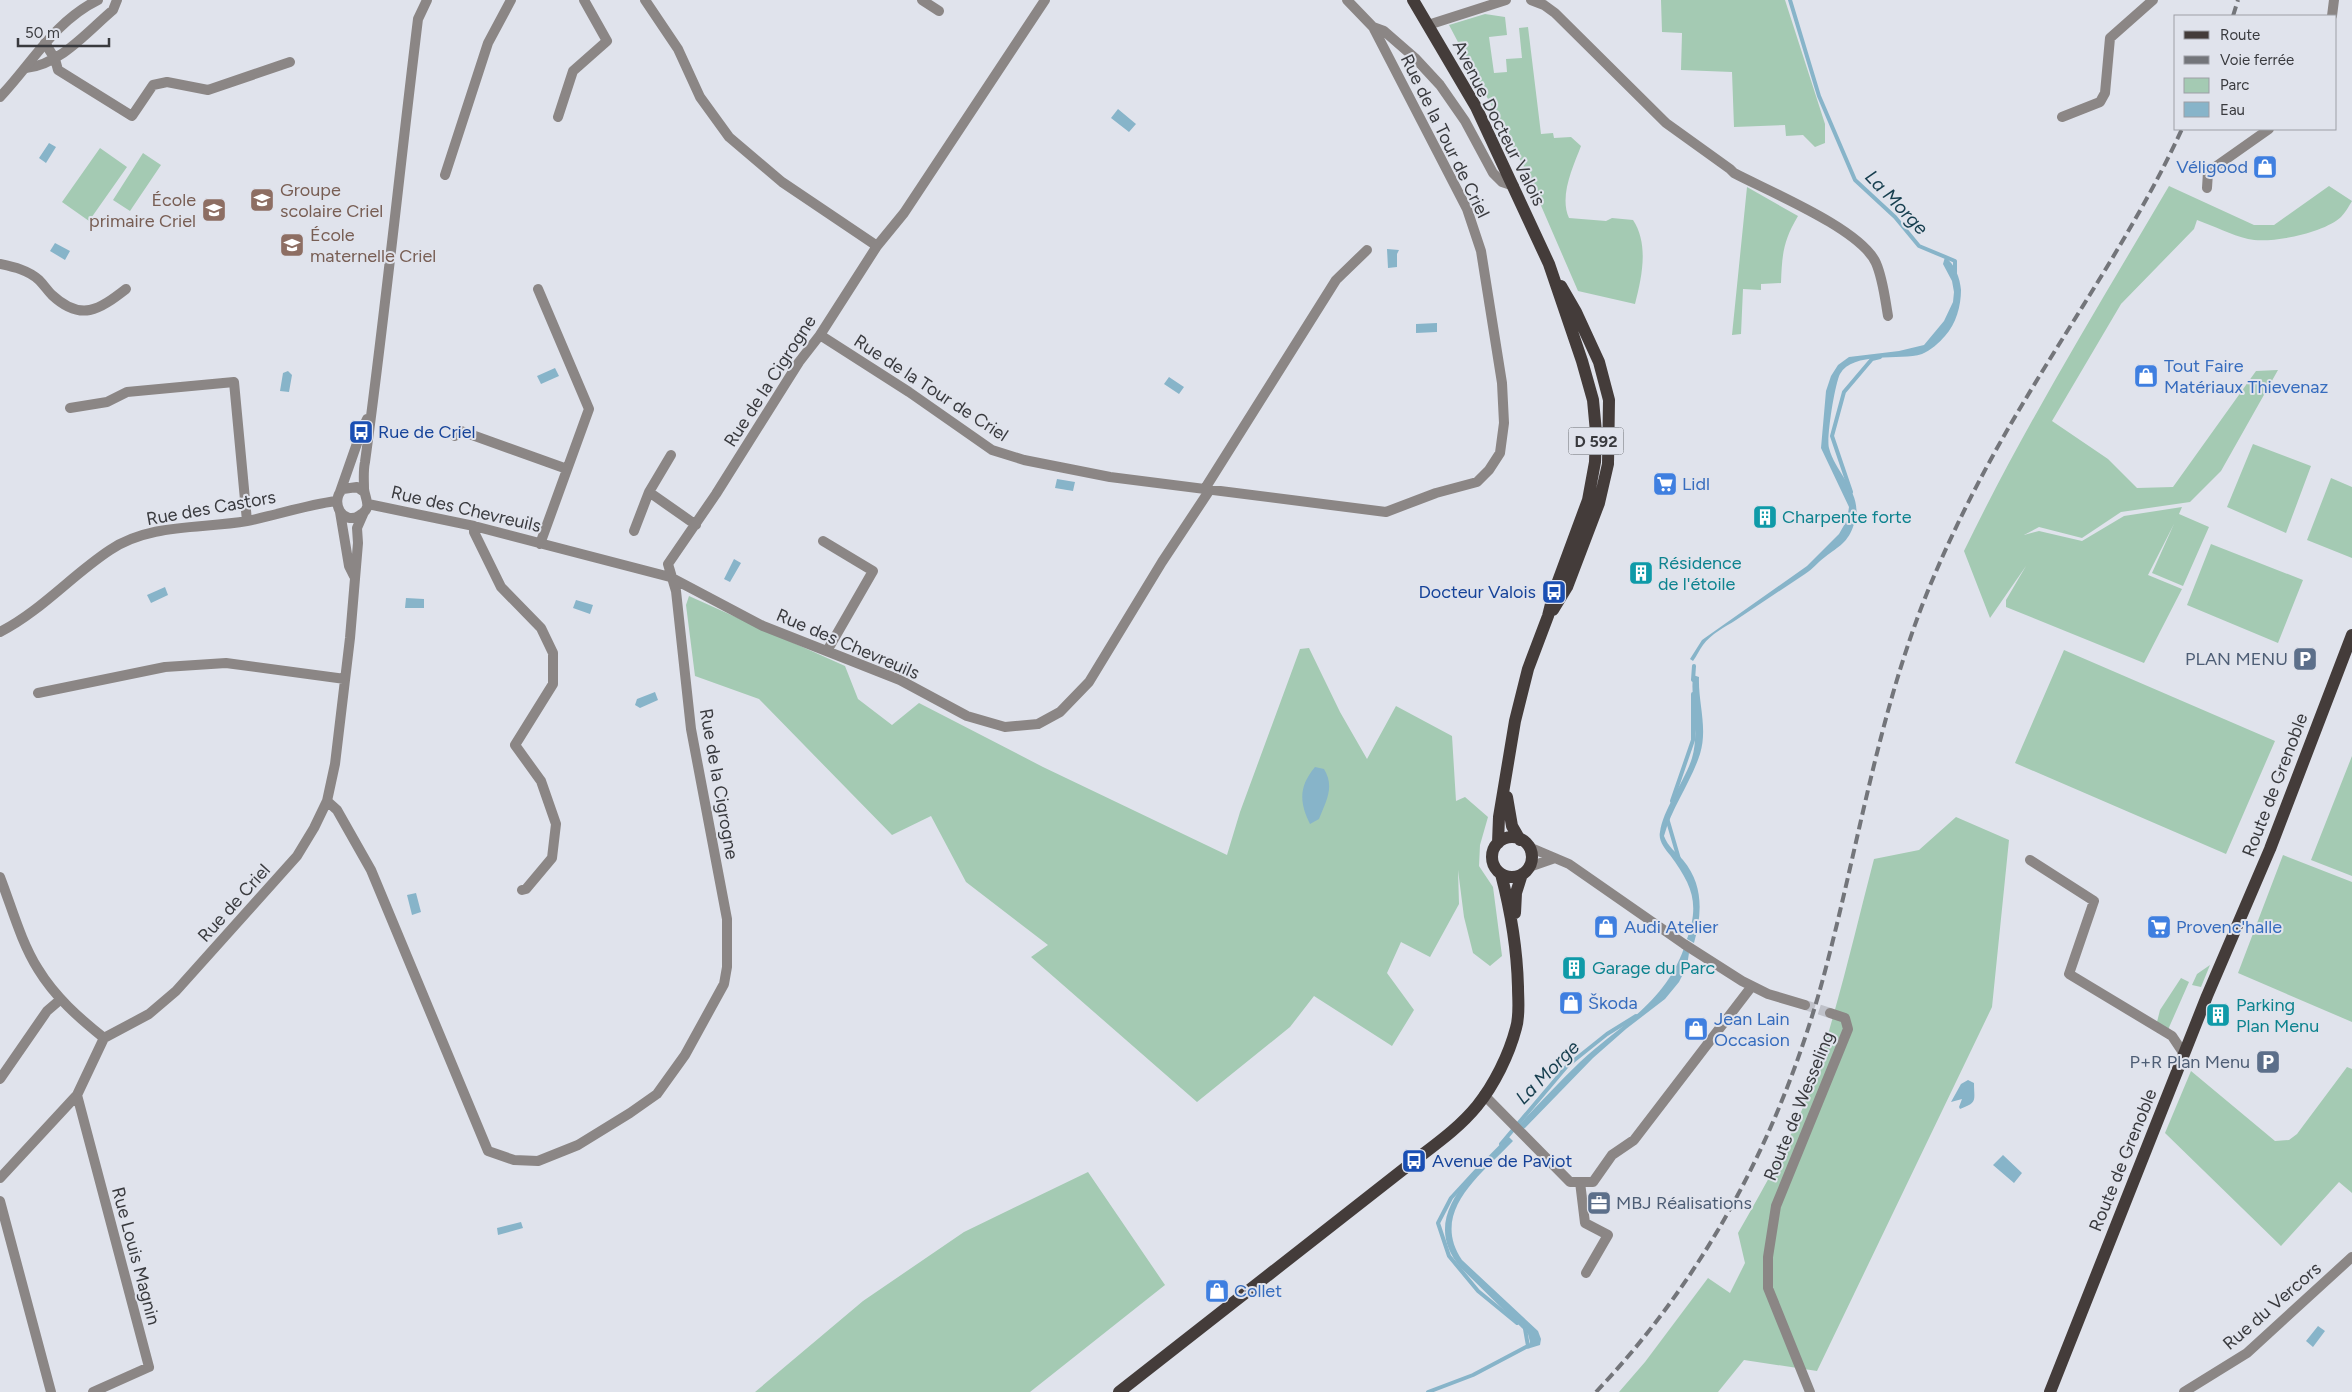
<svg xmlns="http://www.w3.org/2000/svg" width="2352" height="1392" viewBox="0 0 2352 1392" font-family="Figtree,sans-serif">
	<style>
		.green { fill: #a4cab3 }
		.water { fill: #87b4c9 }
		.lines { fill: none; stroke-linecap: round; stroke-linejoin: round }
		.stream { stroke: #87b4c9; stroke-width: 4 }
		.minor-tunnel { stroke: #bfc1c9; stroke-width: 10; stroke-dasharray: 10 5; stroke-linecap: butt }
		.minor { stroke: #8b8685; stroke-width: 10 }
		.tertiary { stroke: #8b8685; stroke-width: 10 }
		.primary { stroke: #443c3a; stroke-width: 12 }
		.rail { stroke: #73757a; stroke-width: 4; stroke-dasharray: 10 5; stroke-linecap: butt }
		.labels { text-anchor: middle; stroke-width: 4; stroke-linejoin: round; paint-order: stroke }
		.shield { fill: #e0e3ec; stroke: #6b6d72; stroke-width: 1 }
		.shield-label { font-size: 16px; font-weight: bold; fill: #393a3e }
		.street-label { font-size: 18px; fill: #393a3e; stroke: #e0e3ec }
		.shop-label { font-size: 18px; fill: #366cbe; stroke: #e0e3ec; text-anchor: start }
		.education-label { font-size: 18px; fill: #785e54; stroke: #e0e3ec; text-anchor: start }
		.transit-label { font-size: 18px; fill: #164399; stroke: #e0e3ec; text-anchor: start }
		.culture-label { font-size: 18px; fill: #0d838f; stroke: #e0e3ec; text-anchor: start }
		.service-label { font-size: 18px; fill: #4e5e75; stroke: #e0e3ec; text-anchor: end }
		.water-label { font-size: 19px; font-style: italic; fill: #163e4e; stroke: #e0e3ec }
	</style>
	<rect width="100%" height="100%" fill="#e0e3ec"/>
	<path class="green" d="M 1661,0 L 1785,0 L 1825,124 L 1825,143 L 1815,147 L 1803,135 L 1786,136 L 1785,125 L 1734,127 L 1732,72 L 1681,70 L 1682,33 L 1662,32 Z
		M 1485,14 L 1505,17 L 1507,35 L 1489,37 L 1494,73 L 1507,72 L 1506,59 L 1522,58 L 1519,28 L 1528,27 L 1541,134 L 1553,133 L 1554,138 L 1571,137 L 1581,146 C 1573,167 1559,196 1569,218 L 1606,221 L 1612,218 L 1633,220 C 1649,244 1642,277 1635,304 L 1578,291 L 1526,171 L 1449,25 Z
		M 100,148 L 127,167 L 89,221 L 62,202 Z
		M 143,153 L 161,165 L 130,211 L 113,200 Z
		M 2169,186 L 2254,225 L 2274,225 L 2329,186 L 2352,201 C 2349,206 2345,213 2341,217 C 2324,233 2271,244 2248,239 C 2231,235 2214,226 2197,220 L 2194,229 L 2121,304 L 2052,421 L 2108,459 L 2137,488 L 2173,487 L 2256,371 L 2278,370 L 2221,471 L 2190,502 L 2121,512 L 2082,538 L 2039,527 L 2024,535 L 2039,531 L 2082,541 L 2124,516 L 2182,507 L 2179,514 L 2209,527 L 2183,586 L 2152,573 L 2174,524 L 2148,575 L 2182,589 L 2144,663 L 2006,607 L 2006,600 L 2026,566 L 1990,618 L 1964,551 C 2025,425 2098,307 2169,186 Z
		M 1747,187 L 1798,216 C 1783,241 1782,255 1781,283 L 1761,284 L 1761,290 L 1743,289 L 1741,334 L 1732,335 Z
		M 2253,444 L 2311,466 L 2286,533 L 2227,507 Z
		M 2331,478 L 2352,487 L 2352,558 L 2307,540 Z
		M 2211,544 L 2303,580 L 2278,643 L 2187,605 Z
		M 689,596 L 845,666 L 858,699 L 892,725 L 919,703 L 1043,767 L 1227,855 L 1240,812 L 1300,649 L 1309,648 L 1340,712 L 1367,759 L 1396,706 L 1452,736 L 1456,801 L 1465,797 L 1488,817 L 1480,845 L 1479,866 L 1493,887 L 1502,956 L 1490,966 L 1473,953 L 1464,917 L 1458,870 L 1459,904 L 1430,957 L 1401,942 L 1387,973 L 1414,1010 L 1392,1046 L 1314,996 L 1290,1027 L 1197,1102 L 1031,957 L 1048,945 L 966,882 L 931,816 L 892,835 L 759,699 L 695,676 L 686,605 Z
		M 2064,650 L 2275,741 L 2226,854 L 2015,763 Z
		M 2352,756 L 2352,876 L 2311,860 Z
		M 1956,817 L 2009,840 L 1992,1007 L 1817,1371 L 1744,1360 L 1718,1392 L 1619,1392 L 1645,1362 L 1708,1278 L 1730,1293 L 1745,1263 L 1738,1233 C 1766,1184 1795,1133 1814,1079 C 1838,1007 1855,932 1874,859 L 1919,850 Z
		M 2283,855 L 2352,882 L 2352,1022 L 2238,973 Z
		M 2210,965 L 2201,987 L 2192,985 L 2197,974 Z
		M 2181,978 L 2189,982 L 2167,1032 L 2156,1026 L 2160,1010 Z
		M 2347,1067 L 2352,1069 L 2352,1193 L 2339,1182 L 2281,1246 L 2165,1133 L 2191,1071 L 2275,1141 L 2289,1140 L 2297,1134 Z
		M 1088,1172 L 1165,1285 L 1030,1392 L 755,1392 L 863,1301 L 964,1232 Z"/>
	<path class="water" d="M 1118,109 L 1136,124 L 1129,132 L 1111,118 Z
		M 49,143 L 56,147 L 46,163 L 39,158 Z
		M 55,243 L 70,251 L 65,260 L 50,251 Z
		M 1387,249 L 1399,250 L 1397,254 L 1397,267 L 1388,268 Z
		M 1945,257 C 1955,264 1960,278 1961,290 C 1961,306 1956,324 1945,336 C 1940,342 1930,351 1922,354 C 1900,361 1853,351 1840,374 C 1835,383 1826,439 1829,448 C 1836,475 1865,494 1854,524 C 1848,543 1839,546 1825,557 C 1818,562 1813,569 1805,574 C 1782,589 1759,605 1736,620 C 1725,627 1711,634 1703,645 C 1699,650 1697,656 1693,661 L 1690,659 L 1702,640 L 1807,566 L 1839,534 L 1847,520 L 1849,507 L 1821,448 L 1826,391 L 1831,376 L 1838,365 L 1849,357 L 1899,351 L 1924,345 L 1944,321 L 1953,302 L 1954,292 L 1952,281 L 1943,264 Z
		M 1437,323 L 1437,332 L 1416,333 L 1416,324 Z
		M 555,368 L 559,376 L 541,384 L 537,376 Z
		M 288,371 L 292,375 L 289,392 L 280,391 L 283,373 Z
		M 1169,377 L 1184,387 L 1179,394 L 1164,384 Z
		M 1057,479 L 1075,482 L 1073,491 L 1055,488 Z
		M 734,559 L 741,563 L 730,582 L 724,579 Z
		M 165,587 L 168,595 L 151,603 L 147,595 Z
		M 406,598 L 424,599 L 424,608 L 405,608 Z
		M 576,600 L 593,605 L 590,614 L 573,608 Z
		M 1693,675 L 1699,677 C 1698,703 1708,728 1700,754 C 1691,782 1672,807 1664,836 C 1668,847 1676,852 1683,860 C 1704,885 1702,914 1694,943 L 1687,939 C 1700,903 1692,885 1670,855 C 1665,849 1658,840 1660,832 C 1663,809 1685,781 1692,758 C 1700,731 1690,703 1693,675 Z
		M 655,692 L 658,700 L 640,708 L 635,705 L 637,699 Z
		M 1315,767 L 1324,769 C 1335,787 1326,801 1319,819 L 1310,824 C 1299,802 1299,786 1315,767 Z
		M 416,893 L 421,912 L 412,915 L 407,895 Z
		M 1684,948 L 1689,953 L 1687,966 L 1679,982 L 1665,999 L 1626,1029 L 1593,1058 L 1521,1132 L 1516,1128 C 1537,1106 1558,1083 1580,1062 C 1620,1025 1665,1003 1684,948 Z
		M 1968,1080 L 1974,1083 C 1974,1101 1978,1102 1960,1109 L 1959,1107 L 1962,1099 L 1951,1102 L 1961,1084 Z
		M 1508,1136 L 1513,1141 C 1482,1174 1429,1211 1462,1260 L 1538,1331 L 1541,1339 L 1540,1345 L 1527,1349 L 1530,1342 L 1528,1334 L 1461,1268 C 1417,1217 1474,1173 1508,1136 Z
		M 2003,1155 L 2022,1173 L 2014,1183 L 1993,1165 Z
		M 521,1222 L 523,1228 L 498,1235 L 497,1228 Z
		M 2318,1326 L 2325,1331 L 2313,1347 L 2306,1341 Z"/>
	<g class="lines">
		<path class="stream" d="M 1790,0 L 1819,96 L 1855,180 L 1895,217 L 1919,246 L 1955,261 L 1955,273
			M 1851,492 L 1832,436 L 1844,392 L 1872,359 L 1880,357
			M 1693,680 L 1694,666
			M 1672,801 L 1693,740 L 1693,694
			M 1667,818 L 1679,859
			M 1501,1144 L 1567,1066 L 1607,1034 L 1636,1016
			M 1486,1160 L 1451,1198 L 1438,1223 L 1449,1256 L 1478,1291 L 1517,1323
			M 1428,1392 L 1473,1375 L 1528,1346 L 1525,1329"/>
		<path class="minor-tunnel" d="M 1805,1005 L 1830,1013"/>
		<path class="minor" d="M 645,0 L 678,49 L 700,97 L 729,137 L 782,182 L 877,246
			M 922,0 L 939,11
			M 1347,0 L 1373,27 L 1384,31 L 1415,58 L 1440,85 L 1465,121 L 1493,173 L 1502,182 L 1514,186
			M 1531,0 L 1544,5 L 1555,13 L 1666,123 L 1730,169 L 1734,173 C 1768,191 1861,229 1876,263 C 1883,279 1885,299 1888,316
			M 2332,16 L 2334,0
			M 1428,25 L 1506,0
			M 45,43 L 55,59 L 58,70 L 132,116 L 153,85 L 167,82 L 208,90 L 290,62
			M 26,68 C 60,65 88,31 113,10 L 117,0
			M 558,117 L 573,71 L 607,41 L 584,0
			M 2062,117 L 2100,102 L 2105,93 L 2110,38 L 2153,0
			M 445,175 L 488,43 L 511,0
			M 2207,188 L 2208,172 L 2269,129
			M 0,264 C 14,267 28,270 39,280 C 44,285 47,290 52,295 C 81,322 99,310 126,289
			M 538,289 L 589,409 L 540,544
			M 820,335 L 909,392 L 992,450 L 1024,460 L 1110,477 L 1386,512 L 1436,493 L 1477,482 L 1489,470 L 1500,453 L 1504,423 L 1502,383 L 1481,251 L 1467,209 L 1373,27
			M 70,408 L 107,402 L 127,392 L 234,382 L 247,521
			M 455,436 L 461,431 L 567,469
			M 1204,490 L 1336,280 L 1367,250
			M 340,492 L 361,432 L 367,419
			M 364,492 L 357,487 L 343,489 C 329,501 343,527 360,515 C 373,508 365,499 364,489 C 364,480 363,471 365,462 C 385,315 400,166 418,19 L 427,0
			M 649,492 L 696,525
			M 368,504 L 474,526 L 670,577 L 763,626 L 900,680 L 967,716 L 1005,727 L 1038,724 L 1060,712 L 1089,682 L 1162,562 L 1209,491
			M 340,512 L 349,566 L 354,576
			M 474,526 L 474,532 L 501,587 L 541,628 L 553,653 L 553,684 L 515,745 L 541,781 L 556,824 L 552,858 L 526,889 L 522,890
			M 634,531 L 649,492 L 671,455
			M 823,541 L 873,571 L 827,651
			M 0,632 C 41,611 72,575 110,550 C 150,523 202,529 247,521 C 277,515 306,505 336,501
			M 38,693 L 165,667 L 226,663 L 345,679
			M 327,801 L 337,810 L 371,870 L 488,1151 L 514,1160 L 538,1161 L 578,1145 L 630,1113 L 657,1094 L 685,1055 L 724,984 L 727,967 L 727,919 L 691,729 L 676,591 L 668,564 L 716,494 L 799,362 L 820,335 L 877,246 L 904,213 L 1045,0
			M 1529,847 L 1569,864 L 1684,944 L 1742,981 L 1768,994 L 1805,1005
			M 2030,860 L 2094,901 L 2069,974 L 2172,1036 L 2184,1054
			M 1529,867 L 1555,858
			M 0,877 C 12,908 21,942 38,969 C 55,997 79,1018 104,1038
			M 0,1079 L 47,1011 L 61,999
			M 77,1095 L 149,1367 L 93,1392
			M 1484,1095 L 1570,1182 L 1593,1182 L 1612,1155 L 1634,1140 L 1752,986
			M 0,1178 L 77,1095 L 104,1038 L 149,1014 L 176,991 L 297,856 L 314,828 L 327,801 L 335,764 L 350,638 L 358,543 L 357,528 L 364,512
			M 1580,1182 L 1585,1223 L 1608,1235 L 1586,1273
			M 0,1201 L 51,1392
			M 1810,1392 L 1768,1288 L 1768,1257 L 1776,1206 L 1848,1029 L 1845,1018 L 1830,1013
			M 2184,1392 L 2247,1353 L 2352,1257"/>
		<path class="tertiary" d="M 0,97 C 32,63 55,21 98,0"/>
		<path class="primary" d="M 1413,0 L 1476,107 L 1549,264 L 1582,361 L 1593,400 L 1596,432 L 1595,462 L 1588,500 L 1554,592 L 1548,616 L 1528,669 L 1515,721 L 1499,817 L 1498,843
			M 1553,610 L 1567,587 L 1599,503 L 1608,464 L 1609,400 L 1599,362 L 1576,312 L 1561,286
			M 1507,797 L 1512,826 L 1520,840
			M1492 857a20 20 0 1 1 40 0a20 20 0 1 1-40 0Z
			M 1515,913 L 1516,893 L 1522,874
			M 1119,1392 L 1414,1161 C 1436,1144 1459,1128 1477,1106 C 1494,1085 1509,1055 1516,1028 C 1520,1015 1518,1000 1518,987 C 1517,948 1511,912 1501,874
			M 2050,1392 L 2207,996 L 2270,849 L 2352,635"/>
		<path class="rail" d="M 2233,16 L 2238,0
			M 1596,1392 C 1708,1274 1782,1131 1824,975 C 1858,848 1878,715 1927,593 C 1953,529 1984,469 2019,410 C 2074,317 2137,227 2182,129"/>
	</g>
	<defs>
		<symbol id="shop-square" viewBox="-11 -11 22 22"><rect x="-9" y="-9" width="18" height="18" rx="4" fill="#3f7fe0" stroke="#e0e3ec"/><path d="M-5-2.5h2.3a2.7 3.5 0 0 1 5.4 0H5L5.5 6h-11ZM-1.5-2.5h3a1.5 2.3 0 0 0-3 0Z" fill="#fff"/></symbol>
		<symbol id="school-square" viewBox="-11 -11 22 22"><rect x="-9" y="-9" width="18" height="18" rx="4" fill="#8d6e63" stroke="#e0e3ec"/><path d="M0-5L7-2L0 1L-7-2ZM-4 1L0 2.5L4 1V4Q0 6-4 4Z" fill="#fff"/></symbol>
		<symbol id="bus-square" viewBox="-11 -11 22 22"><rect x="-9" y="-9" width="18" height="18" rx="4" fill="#1a4fb4" stroke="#e0e3ec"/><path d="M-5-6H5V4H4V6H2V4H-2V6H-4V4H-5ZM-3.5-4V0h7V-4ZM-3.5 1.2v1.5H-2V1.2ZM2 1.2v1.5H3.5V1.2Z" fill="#fff"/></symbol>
		<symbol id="supermarket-square" viewBox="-11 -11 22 22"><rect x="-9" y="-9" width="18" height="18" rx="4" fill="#3f7fe0" stroke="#e0e3ec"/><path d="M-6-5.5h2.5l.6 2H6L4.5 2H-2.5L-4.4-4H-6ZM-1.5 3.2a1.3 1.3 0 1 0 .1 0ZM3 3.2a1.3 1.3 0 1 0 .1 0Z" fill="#fff"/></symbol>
		<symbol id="building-square" viewBox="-11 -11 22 22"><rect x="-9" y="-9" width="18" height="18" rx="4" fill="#0f9aa8" stroke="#e0e3ec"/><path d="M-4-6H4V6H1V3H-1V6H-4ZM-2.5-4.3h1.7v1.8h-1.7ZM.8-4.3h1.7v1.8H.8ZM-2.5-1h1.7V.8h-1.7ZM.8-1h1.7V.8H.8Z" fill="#fff"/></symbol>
		<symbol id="parking-square" viewBox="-11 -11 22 22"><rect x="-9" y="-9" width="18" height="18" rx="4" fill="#5c6f8a" stroke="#e0e3ec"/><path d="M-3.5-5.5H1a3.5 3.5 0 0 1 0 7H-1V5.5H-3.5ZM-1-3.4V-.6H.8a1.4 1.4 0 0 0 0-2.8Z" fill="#fff"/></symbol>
		<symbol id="office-square" viewBox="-11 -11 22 22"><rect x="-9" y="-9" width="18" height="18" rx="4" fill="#5c6f8a" stroke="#e0e3ec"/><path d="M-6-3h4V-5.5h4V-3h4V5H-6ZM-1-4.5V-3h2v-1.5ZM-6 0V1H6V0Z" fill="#fff"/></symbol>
	</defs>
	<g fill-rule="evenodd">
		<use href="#shop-square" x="2251" y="153" width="28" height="28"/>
		<use href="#school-square" x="248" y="186" width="28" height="28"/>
		<use href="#school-square" x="200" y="196" width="28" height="28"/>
		<use href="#school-square" x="278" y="231" width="28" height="28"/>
		<use href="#shop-square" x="2132" y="362" width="28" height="28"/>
		<use href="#bus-square" x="347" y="418" width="28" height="28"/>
		<use href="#supermarket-square" x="1651" y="470" width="28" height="28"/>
		<use href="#building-square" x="1751" y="503" width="28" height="28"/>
		<use href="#building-square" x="1627" y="559" width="28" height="28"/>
		<use href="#bus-square" x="1540" y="578" width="28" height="28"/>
		<use href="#parking-square" x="2291" y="645" width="28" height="28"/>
		<use href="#shop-square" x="1592" y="913" width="28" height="28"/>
		<use href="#supermarket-square" x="2145" y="913" width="28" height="28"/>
		<use href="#building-square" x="1560" y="954" width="28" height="28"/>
		<use href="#shop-square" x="1557" y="989" width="28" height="28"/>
		<use href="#building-square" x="2204" y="1001" width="28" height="28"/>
		<use href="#shop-square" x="1682" y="1015" width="28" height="28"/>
		<use href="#parking-square" x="2254" y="1048" width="28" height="28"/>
		<use href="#bus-square" x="1400" y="1147" width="28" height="28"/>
		<use href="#office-square" x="1585" y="1189" width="28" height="28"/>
		<use href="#shop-square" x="1203" y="1277" width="28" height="28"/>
	</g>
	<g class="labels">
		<rect class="shield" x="1568.5" y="427.5" width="55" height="27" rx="4"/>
		<g class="shield-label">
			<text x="1596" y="447">D 592</text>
		</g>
		<g class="street-label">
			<text transform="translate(1499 123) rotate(63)" y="6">Avenue Docteur Valois</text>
			<text transform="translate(1445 136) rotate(64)" y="6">Rue de la Tour de Criel</text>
			<text transform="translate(770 381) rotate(-57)" y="6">Rue de la Cigrogne</text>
			<text transform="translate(931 388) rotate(33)" y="6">Rue de la Tour de Criel</text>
			<text transform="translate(211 508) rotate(-10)" y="6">Rue des Castors</text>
			<text transform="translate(466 509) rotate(13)" y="6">Rue des Chevreuils</text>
			<text transform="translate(848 644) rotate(23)" y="6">Rue des Chevreuils</text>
			<text transform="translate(719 784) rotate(80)" y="6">Rue de la Cigrogne</text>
			<text transform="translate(2275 785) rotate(-69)" y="6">Route de Grenoble</text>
			<text transform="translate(234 903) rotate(-48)" y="6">Rue de Criel</text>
			<text transform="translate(1799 1106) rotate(-68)" y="6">Route de Wesseling</text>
			<text transform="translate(2123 1160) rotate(-68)" y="6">Route de Grenoble</text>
			<text transform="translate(136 1256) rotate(75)" y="6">Rue Louis Magnin</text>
			<text transform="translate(2272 1306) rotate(-41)" y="6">Rue du Vercors</text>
		</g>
		<g class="shop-label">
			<text x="2248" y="173" text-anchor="end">Véligood</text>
			<text x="2164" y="372">Tout Faire<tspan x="2164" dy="21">Matériaux Thievenaz</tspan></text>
			<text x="1682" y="490">Lidl</text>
			<text x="1624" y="933">Audi Atelier</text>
			<text x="2176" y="933">Provenc'halle</text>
			<text x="1588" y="1009">Škoda</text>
			<text x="1714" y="1025">Jean Lain<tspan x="1714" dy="21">Occasion</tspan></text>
			<text x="1234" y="1297">Collet</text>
		</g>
		<g class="education-label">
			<text x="280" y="196">Groupe<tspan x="280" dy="21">scolaire Criel</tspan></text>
			<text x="196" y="206" text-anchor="end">École<tspan x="196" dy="21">primaire Criel</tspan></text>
			<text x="310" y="241">École<tspan x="310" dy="21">maternelle Criel</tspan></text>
		</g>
		<g class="transit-label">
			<text x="378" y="438">Rue de Criel</text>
			<text x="1536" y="598" text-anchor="end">Docteur Valois</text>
			<text x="1432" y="1167">Avenue de Paviot</text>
		</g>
		<g class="culture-label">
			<text x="1782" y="523">Charpente forte</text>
			<text x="1658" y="569">Résidence<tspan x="1658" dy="21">de l'étoile</tspan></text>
			<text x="1592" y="974">Garage du Parc</text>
			<text x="2236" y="1011">Parking<tspan x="2236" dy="21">Plan Menu</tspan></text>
		</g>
		<g class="service-label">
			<text x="2288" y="665">PLAN MENU</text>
			<text x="2250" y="1068">P+R Plan Menu</text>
			<text x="1616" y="1209" text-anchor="start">MBJ Réalisations</text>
		</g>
		<g class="water-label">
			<text transform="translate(1897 202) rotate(46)" y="7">La Morge</text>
			<text transform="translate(1547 1072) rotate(-45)" y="7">La Morge</text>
		</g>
	</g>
	<rect x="2174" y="15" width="162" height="115" fill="#e0e3ec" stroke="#9d9fa6"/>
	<rect x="2184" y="31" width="25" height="8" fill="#443c3a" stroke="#9d9fa6"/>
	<text x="2220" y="40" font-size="15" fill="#393a3e">Route</text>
	<rect x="2184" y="56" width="25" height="8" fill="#73757a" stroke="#9d9fa6"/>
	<text x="2220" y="65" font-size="15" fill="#393a3e">Voie ferrée</text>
	<rect x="2184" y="78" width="25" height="15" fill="#a4cab3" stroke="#9d9fa6"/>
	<text x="2220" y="90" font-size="15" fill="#393a3e">Parc</text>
	<rect x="2184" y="102" width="25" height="15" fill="#87b4c9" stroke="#9d9fa6"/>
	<text x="2220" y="115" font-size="15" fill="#393a3e">Eau</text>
	<path d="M18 38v8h91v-8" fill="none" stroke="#393a3e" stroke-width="2.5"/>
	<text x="25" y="38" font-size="15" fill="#393a3e" stroke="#e0e3ec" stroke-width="4" paint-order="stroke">50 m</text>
</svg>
